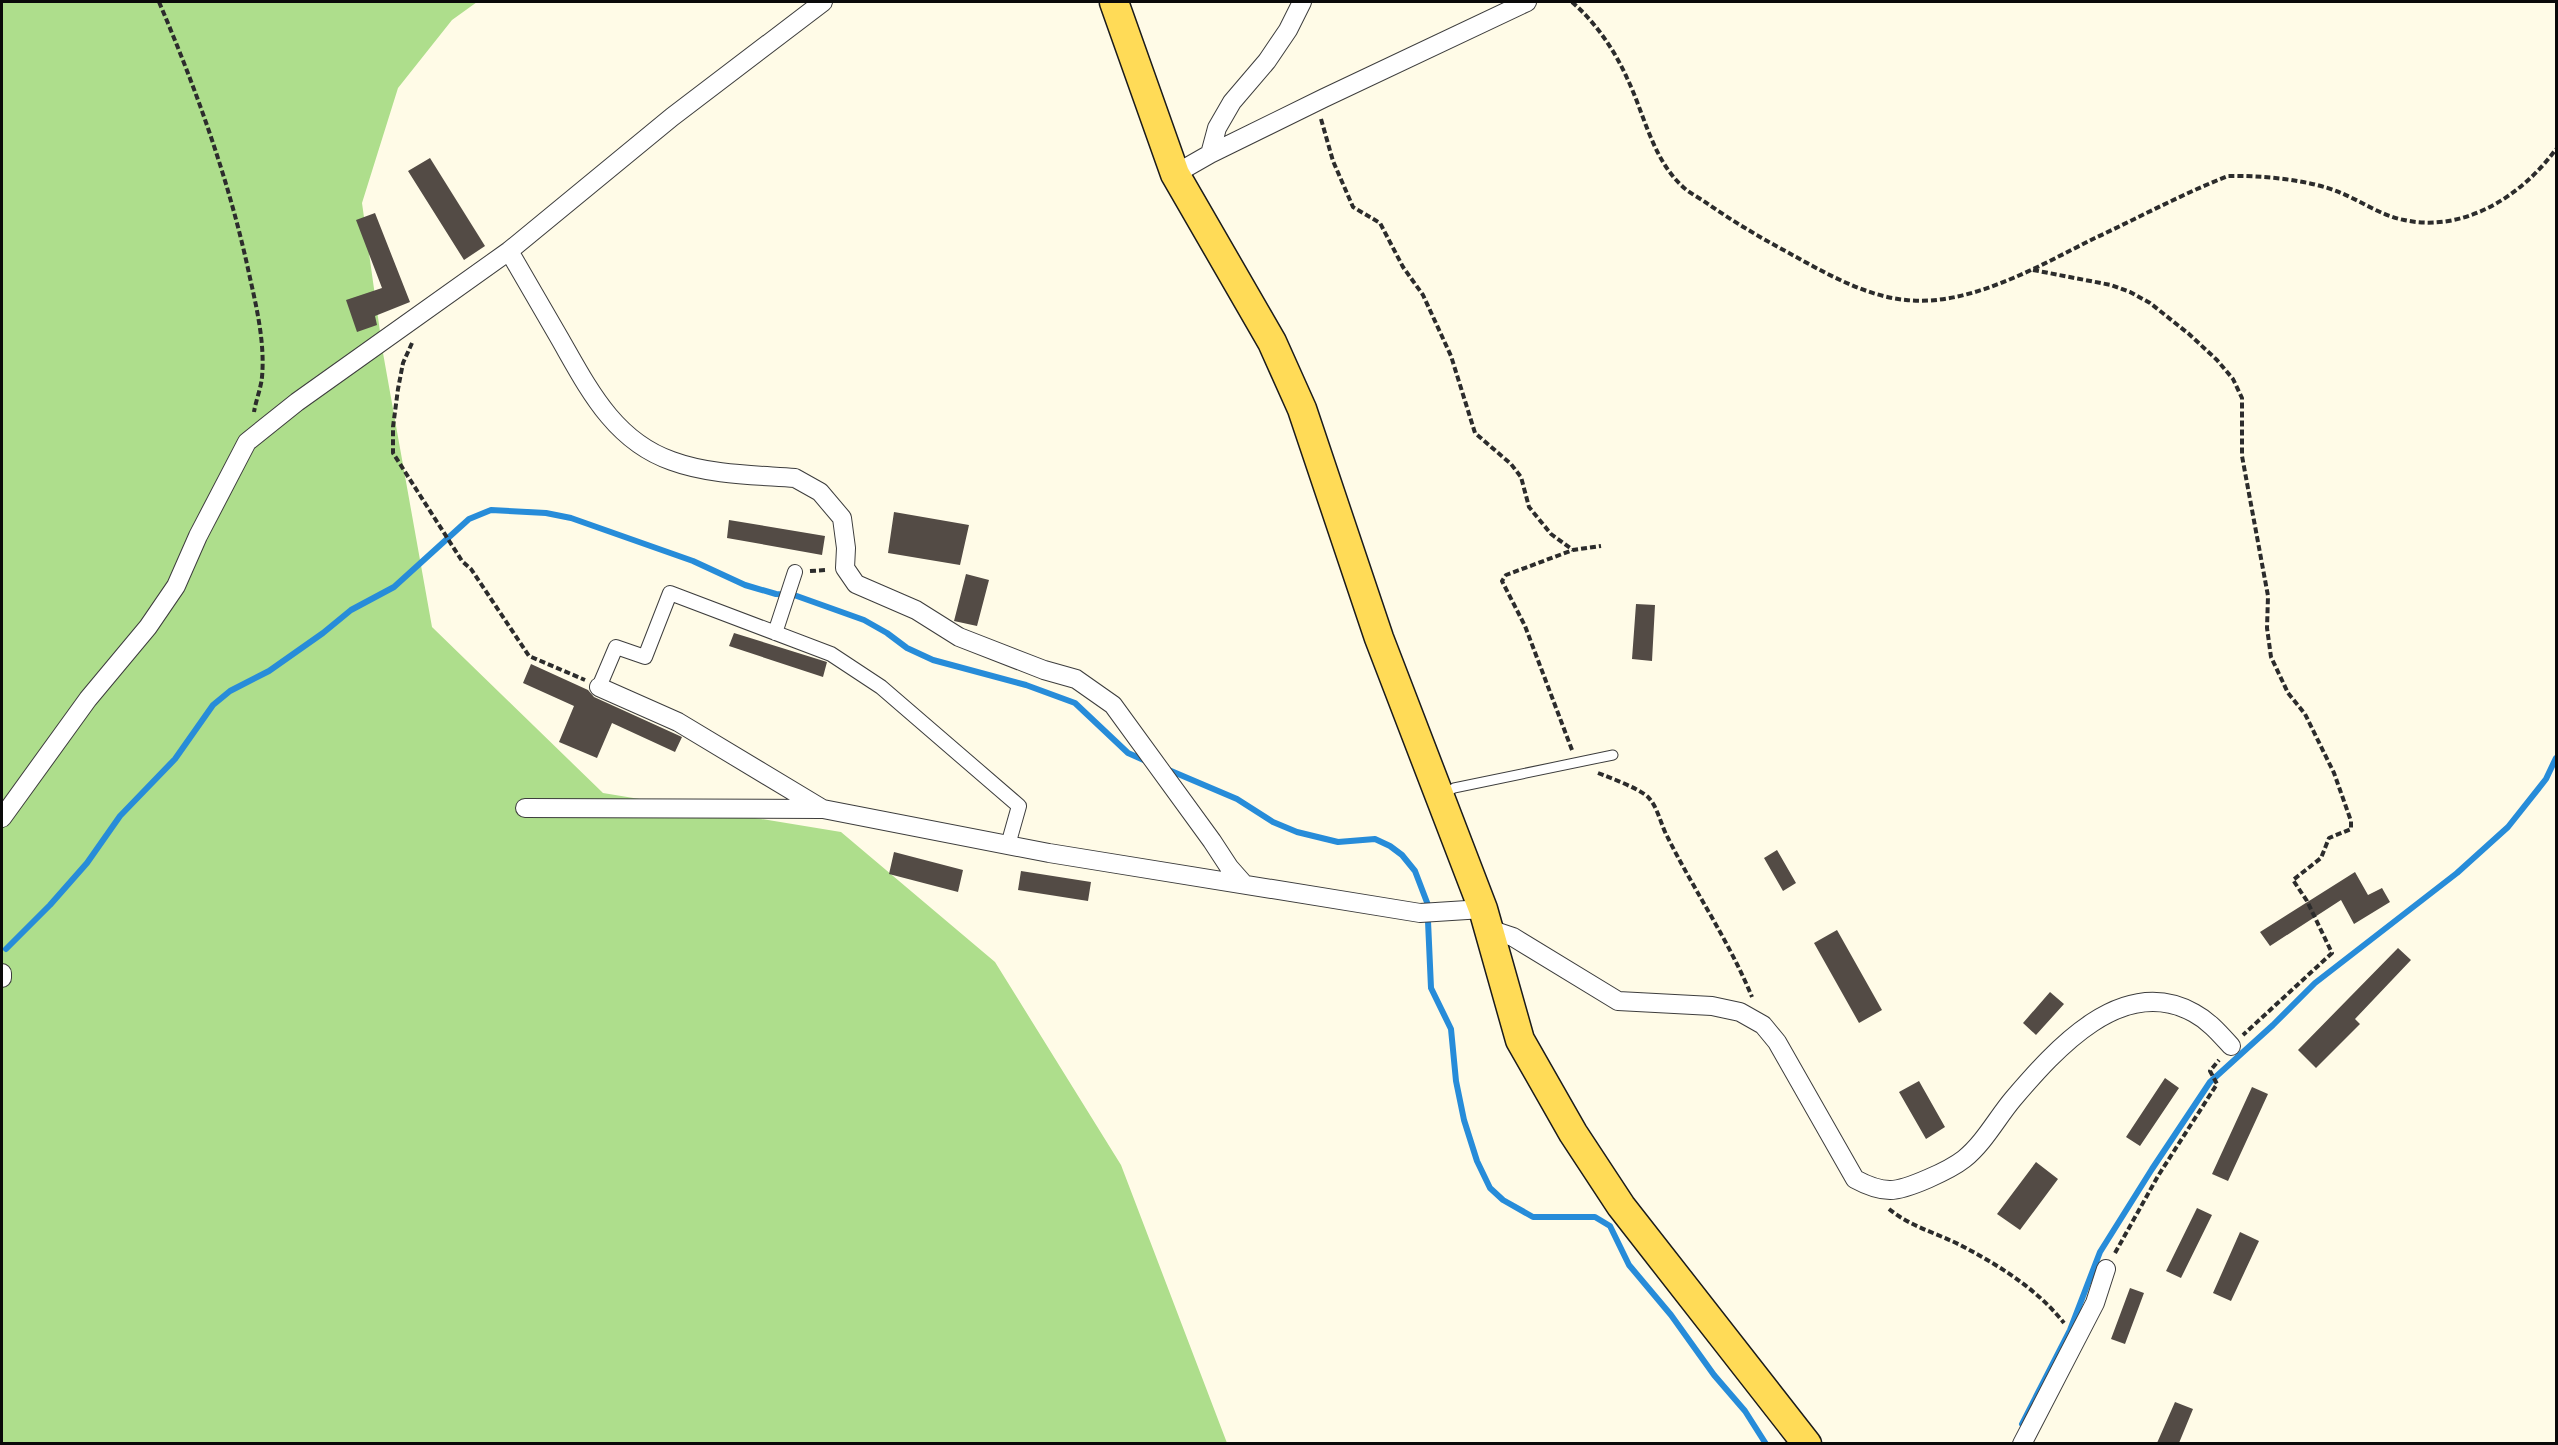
<svg xmlns="http://www.w3.org/2000/svg" width="2558" height="1445" viewBox="0 0 2558 1445" font-family="'Crimson Pro',serif">
	<style>
		.forest { fill: #aede8c }
		.lines { fill: none; stroke-linecap: round; stroke-linejoin: round }
		.stream { stroke: #278cd9; stroke-width: 6 }
		.building { fill: #534b45 }
		.service-casing { stroke: #3d3d3d; stroke-width: 11 }
		.pedestrian-casing { stroke: #3d3d3d; stroke-width: 16 }
		.minor-casing { stroke: #3d3d3d; stroke-width: 20 }
		.primary-casing { stroke: #1b1b1b; stroke-width: 31 }
		.path { stroke: #2c2c2c; stroke-width: 4; stroke-dasharray: 6 3; stroke-linecap: butt }
		.service { stroke: #fff; stroke-width: 9 }
		.pedestrian { stroke: #fff; stroke-width: 14 }
		.minor { stroke: #fff; stroke-width: 18 }
		.primary { stroke: #ffdb57; stroke-width: 28 }
	</style>
	<rect width="100%" height="100%" fill="#fffbe7"/>
	<path class="forest" d="M 2,2 L 477,2 L 452,20 L 398,88 L 362,203 L 383,353 L 432,627 L 603,793 L 841,832 L 995,962 L 1121,1165 L 1227,1443 L 2,1444 Z"/>
	<g class="lines">
		<path class="stream" d="M 1164,768 L 1237,799 L 1273,822 L 1297,832 L 1338,842 L 1375,839 L 1390,846 L 1402,855 L 1415,871 L 1428,905
			M 1428,921 L 1431,988 L 1451,1029 L 1456,1081 L 1464,1120 L 1477,1161 L 1490,1188 L 1503,1200 L 1533,1217 L 1595,1217 L 1610,1226 L 1629,1265 L 1671,1315 L 1714,1375 L 1745,1411 L 1766,1444
			M 6,949 L 50,905 L 87,863 L 120,816 L 175,759 L 213,705 L 230,691 L 269,671 L 323,633 L 351,610 L 394,587 L 469,519 L 491,510 L 546,513 L 571,518 L 693,561 L 745,585 L 776,594 L 794,595 L 864,620 L 887,633 L 907,648 L 933,660 L 1026,685 L 1075,703 L 1128,753 L 1146,761
			M 2022,1424 L 2070,1330 L 2100,1252 L 2152,1169 L 2210,1082 L 2273,1025 L 2315,983 L 2457,873 L 2508,827 L 2546,779 L 2556,758"/>
	</g>
	<path class="building" d="M 430,158 L 485,246 L 464,260 L 408,171 Z
		M 375,213 L 410,302 L 375,316 L 377,325 L 357,332 L 346,300 L 382,288 L 356,220 Z
		M 894,512 L 969,525 L 960,565 L 888,553 Z
		M 729,520 L 825,536 L 822,555 L 727,538 Z
		M 966,574 L 989,580 L 977,626 L 954,621 Z
		M 1636,604 L 1655,605 L 1652,661 L 1632,659 Z
		M 734,633 L 827,662 L 823,677 L 729,646 Z
		M 531,664 L 588,690 L 594,697 L 682,737 L 675,752 L 612,723 L 597,758 L 559,742 L 574,706 L 523,683 Z
		M 1777,850 L 1796,883 L 1783,891 L 1764,858 Z
		M 894,852 L 963,870 L 958,892 L 889,874 Z
		M 1021,871 L 1091,882 L 1088,901 L 1018,890 Z
		M 2355,872 L 2368,895 L 2382,888 L 2390,902 L 2354,924 L 2341,900 L 2270,946 L 2260,932 Z
		M 1837,930 L 1882,1010 L 1859,1023 L 1814,943 Z
		M 2398,948 L 2411,960 L 2355,1019 L 2360,1024 L 2316,1068 L 2298,1050 Z
		M 2050,992 L 2064,1004 L 2036,1035 L 2023,1023 Z
		M 2165,1078 L 2179,1088 L 2140,1146 L 2126,1137 Z
		M 1919,1081 L 1945,1127 L 1926,1139 L 1899,1092 Z
		M 2252,1087 L 2268,1094 L 2228,1181 L 2212,1174 Z
		M 2036,1162 L 2058,1179 L 2020,1230 L 1997,1214 Z
		M 2197,1208 L 2212,1215 L 2181,1278 L 2166,1271 Z
		M 2240,1232 L 2259,1241 L 2231,1301 L 2213,1293 Z
		M 2130,1288 L 2144,1293 L 2125,1344 L 2111,1339 Z
		M 2175,1402 L 2193,1409 L 2179,1443 L 2157,1443 Z"/>
	<g class="lines">
		<defs>
			<path id="service" d="M 1444,794 L 1454,788 L 1613,755"/>
			<path id="pedestrian" d="M 775,633 L 795,572
				M 599,687 L 616,647 L 645,657 L 670,593 L 831,654 L 881,687 L 1019,806 L 1008,845"/>
			<path id="minor" d="M 1210,154 L 1217,128 L 1232,102 L 1267,61 L 1288,30 L 1302,2
				M 1175,174 L 1210,154 L 1324,98 L 1527,2
				M 509,251 C 526,280 543,310 560,339 C 588,388 614,441 672,461 C 710,475 755,475 795,478 L 820,492 L 842,518 L 846,548 L 845,568 L 856,584 L 916,610 L 959,637 L 1044,670 L 1076,679 L 1113,705 L 1212,841 L 1229,867 L 1244,884
				M 599,687 L 678,722 L 821,808
				M 525,808 L 823,809 L 1049,853 L 1420,913 L 1483,909
				M 2,818 L 88,699 L 148,627 L 176,586 L 198,536 L 247,442 L 297,402 L 509,251 L 672,117 L 823,2
				M 1489,929 L 1513,937 L 1618,1001 L 1712,1006 L 1740,1012 L 1763,1025 L 1777,1042 L 1855,1179 C 1866,1185 1877,1190 1890,1190 C 1907,1190 1950,1170 1964,1159 C 1984,1143 1997,1118 2013,1099 C 2055,1050 2122,973 2194,1013 C 2209,1021 2220,1034 2231,1046
				M 2,973 L 2,978
				M 2022,1444 L 2095,1303 L 2106,1269"/>
			<path id="primary" d="M 1114,2 L 1175,174 L 1272,342 L 1302,409 L 1379,638 L 1483,909 L 1520,1040 L 1573,1133 L 1621,1206 L 1807,1444"/>
		</defs>
		<use href="#service" class="service-casing"/>
		<use href="#pedestrian" class="pedestrian-casing"/>
		<use href="#minor" class="minor-casing"/>
		<use href="#primary" class="primary-casing"/>
		<path class="path" d="M 159,2 C 197,91 230,183 250,278 C 257,309 265,344 262,377 C 261,388 256,400 254,412
			M 1572,2 C 1595,22 1614,49 1627,78 C 1644,113 1652,158 1682,186 C 1689,193 1700,198 1708,204 C 1734,222 1761,238 1789,253 C 1825,273 1865,296 1906,300 C 1969,307 2039,266 2093,239 C 2138,218 2182,194 2228,176 C 2260,175 2312,180 2341,193 C 2361,201 2382,216 2404,220 C 2464,233 2522,196 2556,149
			M 1321,119 L 1333,161 L 1353,207 L 1380,223 L 1403,267 L 1423,295 L 1451,356 L 1475,433 L 1511,464 L 1521,477 L 1529,507 L 1551,534 L 1573,550
			M 2033,270 L 2111,285 L 2130,292 L 2150,303 L 2189,334 L 2217,360 L 2233,379 L 2242,398 L 2242,456 L 2268,596 L 2267,628 L 2271,657 L 2288,693 L 2305,714 L 2334,773 L 2351,821 L 2351,829 L 2329,838 L 2321,858 L 2293,880 L 2307,901 L 2332,953 L 2243,1035
			M 412,343 L 403,363 L 398,389 L 393,427 L 393,453 L 462,561 L 471,569 L 529,656 L 585,680
			M 810,571 L 827,570
			M 1572,750 L 1525,626 L 1502,581 L 1506,575 L 1573,550 L 1601,546
			M 1598,773 C 1611,778 1638,788 1648,797 C 1658,807 1661,826 1668,838 C 1695,892 1729,941 1752,997
			M 1889,1209 C 1911,1227 1937,1233 1962,1246 C 2000,1266 2037,1289 2064,1323
			M 2115,1253 L 2158,1176 L 2217,1084 L 2210,1071 L 2219,1060"/>
		<use href="#service" class="service"/>
		<use href="#pedestrian" class="pedestrian"/>
		<use href="#minor" class="minor"/>
		<use href="#primary" class="primary"/>
	</g>
	<rect width="2558" height="1445" fill="none" stroke="#0a0a0a" stroke-width="6"/>
</svg>
